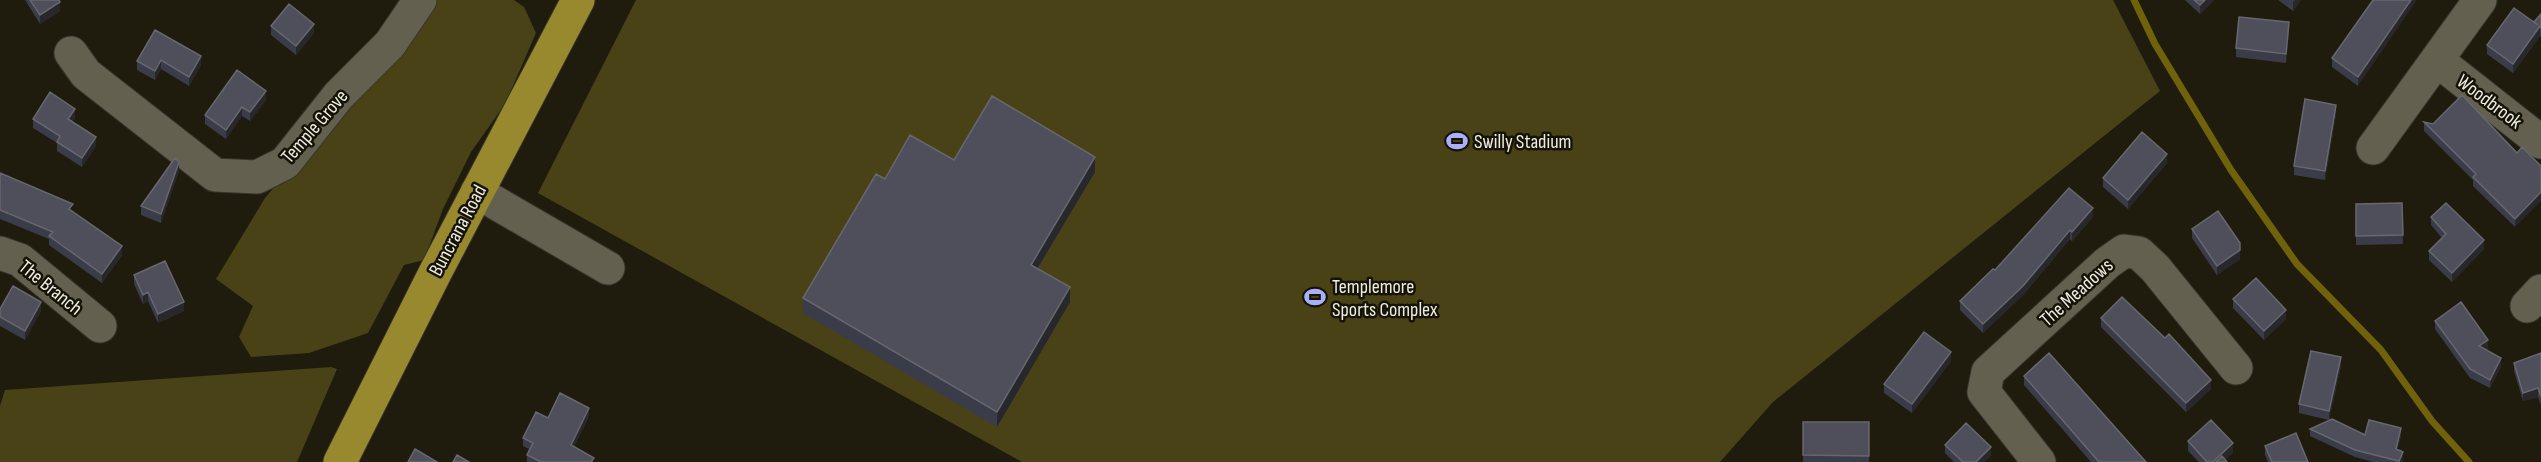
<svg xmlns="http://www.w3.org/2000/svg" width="2541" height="462" viewBox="0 0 2541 462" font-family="'Sofia Sans Condensed',sans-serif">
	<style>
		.green { fill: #494217 }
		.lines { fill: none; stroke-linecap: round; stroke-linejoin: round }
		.stream { stroke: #70620a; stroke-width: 7 }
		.minor-casing { stroke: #37352d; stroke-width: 35 }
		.highway-casing { stroke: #37352d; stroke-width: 35 }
		.minor { stroke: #636050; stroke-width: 33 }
		.highway { stroke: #98882e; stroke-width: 33 }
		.wall { fill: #3b3c49 }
		.shaded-wall { fill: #28272b }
		.building { fill: #4e4f5a; stroke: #67676f; stroke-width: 1.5 }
		.labels { text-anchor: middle; stroke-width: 5; stroke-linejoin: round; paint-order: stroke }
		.street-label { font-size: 20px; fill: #edebe2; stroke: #151306 }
		.poi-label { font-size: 20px; fill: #edebe2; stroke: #151306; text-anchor: start }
	</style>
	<rect width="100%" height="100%" fill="#1f1c0e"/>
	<path class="green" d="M 431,0 L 514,0 L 524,7 L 536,33 L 505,104 L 471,152 L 443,209 L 424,260 L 404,265 L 368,333 L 309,353 L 251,357 L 239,337 L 253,306 L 216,279 L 265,198 Z
		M 636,0 L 2113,0 L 2160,91 L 1773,402 L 1720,462 L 1022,462 L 538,193 Z
		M 331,367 L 337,369 L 297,462 L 0,462 L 0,406 L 5,390 Z"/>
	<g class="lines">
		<path class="stream" d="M 2134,0 L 2155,44 L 2231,170 L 2297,264 L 2381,350 L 2432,421 L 2469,462"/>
		<defs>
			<path id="minor" d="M 71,53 L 86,74 L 215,175 L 257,177 L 285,163 L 339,95 L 390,44 L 420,0
				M 2438,61 L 2541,142
				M 2373,148 L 2480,0
				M 477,192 L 608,268
				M 0,253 L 20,260 L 100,326
				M 2527,306 L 2541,291
				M 2039,462 L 1984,392 L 1988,372 L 2107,263 L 2124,251 L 2139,253 L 2155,268 L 2236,368"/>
			<path id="highway" d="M 340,462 L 436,271 L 578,0"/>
		</defs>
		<use href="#minor" class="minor-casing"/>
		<use href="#highway" class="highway-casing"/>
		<use href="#minor" class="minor"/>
		<use href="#highway" class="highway"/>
	</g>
	<path class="wall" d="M 25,0 L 59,0 L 60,11 L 40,24 Z
		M 2185,0 L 2214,0 L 2200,14 Z
		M 2278,0 L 2301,0 L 2293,11 Z
		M 2373,0 L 2358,86 L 2332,67 L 2332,58 Z
		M 2541,14 L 2541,37 L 2540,36 L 2513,73 L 2487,54 L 2487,45 L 2534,23 Z
		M 271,26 L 314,33 L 296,55 L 271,35 Z
		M 155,30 L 201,65 L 189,86 L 161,69 L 155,80 L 137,70 L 137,61 Z
		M 2289,31 L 2286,63 L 2236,57 L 2236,48 Z
		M 266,100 L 250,121 L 242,116 L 226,139 L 205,124 L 205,115 Z
		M 2336,114 L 2325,180 L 2294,175 L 2294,166 Z
		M 75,118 L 72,122 L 96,146 L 82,167 L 57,151 L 57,143 L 33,128 L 33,119 Z
		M 2424,122 L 2517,153 L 2515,227 L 2473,186 L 2473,180 L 2424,131 Z
		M 954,160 L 1095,172 L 1038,268 L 1070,302 L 997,427 L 803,313 L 803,298 L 885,179 Z
		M 2167,163 L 2128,209 L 2103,187 L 2103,178 Z
		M 179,171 L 161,223 L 141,215 L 141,206 Z
		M 0,173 L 73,211 L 122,255 L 102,283 L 49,245 L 49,239 L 0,219 Z
		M 2402,203 L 2403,244 L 2356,245 L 2356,204 Z
		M 2093,217 L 2072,241 L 2070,239 L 2023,295 L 1983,333 L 1960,310 L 1960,301 L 1995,270 Z
		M 2431,217 L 2484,249 L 2452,282 L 2429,260 L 2429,251 L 2442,238 L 2431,225 Z
		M 2192,229 L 2240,259 L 2217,275 L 2192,238 Z
		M 134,275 L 184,311 L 158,323 L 148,301 L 143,304 L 134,284 Z
		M 2233,299 L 2286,319 L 2264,340 L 2233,308 Z
		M 0,309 L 41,311 L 25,340 L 0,326 Z
		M 2101,318 L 2165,338 L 2211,389 L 2186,412 L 2101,327 Z
		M 2435,321 L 2488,348 L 2486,350 L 2501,366 L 2490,388 L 2470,378 L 2435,329 Z
		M 2541,353 L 2541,405 L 2538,397 L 2523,401 L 2514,371 L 2514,363 Z
		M 1951,361 L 1912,413 L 1884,393 L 1884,384 Z
		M 2341,366 L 2329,420 L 2299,413 L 2299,404 Z
		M 2024,376 L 2146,462 L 2091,462 L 2024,385 Z
		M 589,416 L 574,447 L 594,462 L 527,462 L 527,455 L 529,449 L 523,446 L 523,438 L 548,418 Z
		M 1803,422 L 1869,422 L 1869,462 L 1803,462 Z
		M 2310,429 L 2365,435 L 2401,436 L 2397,450 L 2403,460 L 2402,462 L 2373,462 L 2355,457 L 2310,436 Z
		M 2188,441 L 2233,452 L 2225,460 L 2227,462 L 2199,462 L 2188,451 Z
		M 1945,445 L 1991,455 L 1984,462 L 1954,462 L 1945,453 Z
		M 2265,446 L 2308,462 L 2268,462 L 2265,455 Z"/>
	<path class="shaded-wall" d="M 2205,0 L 2214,0 L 2200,14 L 2200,5 Z
		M 2295,0 L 2301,0 L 2293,11 L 2293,2 Z
		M 2411,0 L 2417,0 L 2358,86 L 2358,77 Z
		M 60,2 L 60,11 L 40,24 L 40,15 Z
		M 2289,22 L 2289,31 L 2286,63 L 2286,54 Z
		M 314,24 L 314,33 L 296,55 L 296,46 Z
		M 2540,26 L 2540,36 L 2513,73 L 2513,64 Z
		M 201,56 L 201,65 L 189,86 L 189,77 Z
		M 161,60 L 161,69 L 155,80 L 155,71 Z
		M 266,91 L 266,100 L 250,121 L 250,112 Z
		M 2336,105 L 2336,114 L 2325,180 L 2325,171 Z
		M 242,107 L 242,116 L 226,139 L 226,130 Z
		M 75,109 L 75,118 L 68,128 L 68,119 Z
		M 96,137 L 96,146 L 82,167 L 82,158 Z
		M 2167,154 L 2167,163 L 2128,209 L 2128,200 Z
		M 1095,157 L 1095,172 L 1031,279 L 1031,265 Z
		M 179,162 L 179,171 L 161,223 L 161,214 Z
		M 2541,192 L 2541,201 L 2515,227 L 2515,219 Z
		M 2093,208 L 2093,217 L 2072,241 L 2072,232 Z
		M 2070,230 L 2070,239 L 2023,295 L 1983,333 L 1983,324 Z
		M 2484,240 L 2484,249 L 2452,282 L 2452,273 Z
		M 122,246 L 122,255 L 102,283 L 102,274 Z
		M 2240,250 L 2240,259 L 2217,275 L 2217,266 Z
		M 1070,287 L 1070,302 L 997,427 L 997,412 Z
		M 148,292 L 148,301 L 143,304 L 143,295 Z
		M 41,302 L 41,311 L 25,340 L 25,331 Z
		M 184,302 L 184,311 L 158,323 L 158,314 Z
		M 2286,310 L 2286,319 L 2264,340 L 2264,331 Z
		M 2488,340 L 2488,348 L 2479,355 L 2479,346 Z
		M 1951,352 L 1951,361 L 1912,413 L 1912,404 Z
		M 2341,357 L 2341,366 L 2329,420 L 2329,411 Z
		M 2501,358 L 2501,366 L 2490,388 L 2490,380 Z
		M 2211,380 L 2211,389 L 2186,412 L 2186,403 Z
		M 2538,388 L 2538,397 L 2523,401 L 2523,393 Z
		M 589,408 L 589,416 L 571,453 L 571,445 Z
		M 2401,428 L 2401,436 L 2396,457 L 2396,449 Z
		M 2233,443 L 2233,452 L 2223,462 L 2213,462 Z
		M 1991,447 L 1991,455 L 1984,462 L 1976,462 Z
		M 2403,452 L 2403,460 L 2402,462 L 2399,462 Z"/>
	<path class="building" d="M 30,0 L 59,0 L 60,2 L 40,15 Z
		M 2194,0 L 2205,0 L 2200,5 Z
		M 2373,0 L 2411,0 L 2358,77 L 2332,58 Z
		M 289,4 L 314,24 L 296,46 L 271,26 Z
		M 2514,8 L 2538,25 L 2534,22 L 2541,14 L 2541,28 L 2540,26 L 2513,64 L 2487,45 Z
		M 2239,17 L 2289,22 L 2286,54 L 2236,48 Z
		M 155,30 L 201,56 L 189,77 L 161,60 L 155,71 L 137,61 Z
		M 237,70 L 266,91 L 250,112 L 242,107 L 226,130 L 205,115 Z
		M 50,92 L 75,109 L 68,119 L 96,137 L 82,158 L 57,142 L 60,136 L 33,119 Z
		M 2462,95 L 2517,153 L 2522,147 L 2541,166 L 2541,192 L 2515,219 L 2473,177 L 2476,174 L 2424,122 L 2433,124 Z
		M 992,96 L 1095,157 L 1031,265 L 1070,287 L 997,412 L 803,298 L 876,174 L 885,179 L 910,135 L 954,160 Z
		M 2305,99 L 2336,105 L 2325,171 L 2294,166 Z
		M 2142,132 L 2167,154 L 2128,200 L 2103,178 Z
		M 175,158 L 179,162 L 161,214 L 141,206 Z
		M 0,173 L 73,204 L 69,209 L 122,246 L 102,274 L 49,236 L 53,232 L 0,210 Z
		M 2069,188 L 2093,208 L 2072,232 L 2070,230 L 2023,286 L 1983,324 L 1960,301 L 1993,269 L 1995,270 Z
		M 2402,203 L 2403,235 L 2356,236 L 2356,204 Z
		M 2446,203 L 2484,240 L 2452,273 L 2429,251 L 2446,234 L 2431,217 Z
		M 2218,211 L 2240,243 L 2240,250 L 2217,266 L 2192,229 Z
		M 165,261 L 184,302 L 158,314 L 148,292 L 143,295 L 134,275 Z
		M 2256,278 L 2286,310 L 2264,331 L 2233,299 Z
		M 13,286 L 41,302 L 25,331 L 0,317 L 0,309 Z
		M 2122,297 L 2165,338 L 2169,334 L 2211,380 L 2186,403 L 2101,318 Z
		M 2461,302 L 2488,340 L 2479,346 L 2501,358 L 2490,380 L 2470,369 L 2435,321 Z
		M 1924,332 L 1951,352 L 1912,404 L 1884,384 Z
		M 2311,351 L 2341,357 L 2329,411 L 2299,404 Z
		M 2049,353 L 2146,462 L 2099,462 L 2024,376 Z
		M 2541,353 L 2541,396 L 2538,388 L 2523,393 L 2514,363 Z
		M 560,393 L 589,408 L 571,445 L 594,458 L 591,462 L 541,462 L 527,455 L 533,443 L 523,438 L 536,412 L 548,418 Z
		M 2332,419 L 2365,435 L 2369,420 L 2401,428 L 2396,449 L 2403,452 L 2399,461 L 2355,450 L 2310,429 Z
		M 2211,420 L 2233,443 L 2213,462 L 2207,462 L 2188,441 Z
		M 1803,422 L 1869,422 L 1869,456 L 1803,455 Z
		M 1966,423 L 1991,447 L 1976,462 L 1963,462 L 1945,445 Z
		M 2296,433 L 2308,462 L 2272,462 L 2265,446 Z
		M 415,449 L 437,462 L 408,462 Z
		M 457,455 L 469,462 L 453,462 Z
		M 2222,456 L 2227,462 L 2216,462 Z"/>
	<defs>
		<symbol id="stadium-bare" viewBox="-9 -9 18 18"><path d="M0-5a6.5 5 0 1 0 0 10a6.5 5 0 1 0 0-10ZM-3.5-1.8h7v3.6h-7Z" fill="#a8b0fc" stroke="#151306" stroke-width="2.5" paint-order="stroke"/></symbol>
	</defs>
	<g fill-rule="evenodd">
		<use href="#stadium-bare" x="1442" y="126" width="30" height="30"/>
		<use href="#stadium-bare" x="1300" y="282" width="30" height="30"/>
	</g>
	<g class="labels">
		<g class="street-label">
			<text transform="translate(2490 101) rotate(37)" y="7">Woodbrook</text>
			<text transform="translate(314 126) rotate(-49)" y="7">Temple Grove</text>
			<text transform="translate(457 230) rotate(-62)" y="7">Buncrana Road</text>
			<text transform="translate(51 287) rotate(39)" y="7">The Branch</text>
			<text transform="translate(2076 292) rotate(-42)" y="7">The Meadows</text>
		</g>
		<g class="poi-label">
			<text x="1474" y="148">Swilly Stadium</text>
			<text x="1332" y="293">Templemore<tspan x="1332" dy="23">Sports Complex</tspan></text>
		</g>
	</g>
</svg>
